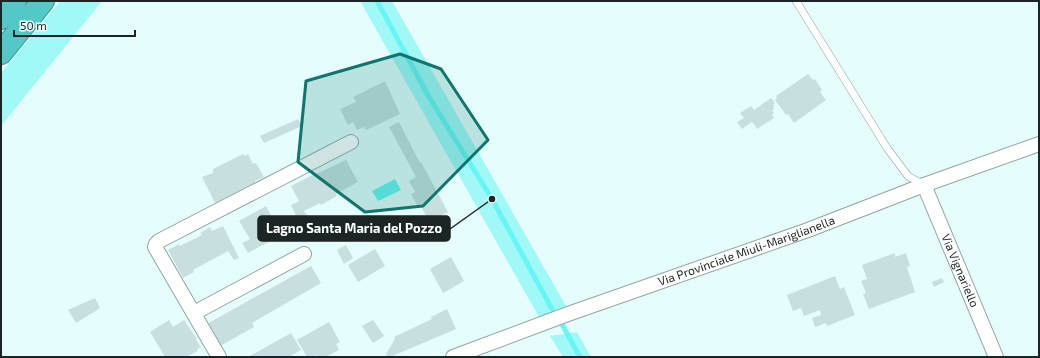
<svg xmlns="http://www.w3.org/2000/svg" width="1040" height="358" viewBox="0 0 1040 358" font-family="'Exo 2',sans-serif">
	<style>
		.green { fill: #a1f9f7 }
		.water { fill: #67f6f4 }
		.lines { fill: none; stroke-linecap: round; stroke-linejoin: round }
		.stream { stroke: #67f6f4; stroke-width: 5 }
		.building { fill: #c7dfde }
		.lane-casing { stroke: #8fa6a5; stroke-width: 8 }
		.street-casing { stroke: #8fa6a5; stroke-width: 16 }
		.highway-casing { stroke: #3f908e; stroke-width: 24 }
		.lane { stroke: #fff; stroke-width: 7 }
		.street { stroke: #fff; stroke-width: 14 }
		.highway { stroke: #52c9c7; stroke-width: 22 }
		.marked { fill: #0f766e; fill-opacity: 0.2; stroke: #0f766e; stroke-width: 3; stroke-linejoin: round }
		.labels { text-anchor: middle; stroke-width: 3; stroke-linejoin: round; paint-order: stroke }
		.street-label { font-size: 12px; fill: #1c2525; stroke: #e5fdfc }
		.leader { fill: none; stroke: #1c2525; stroke-width: 1.5 }
		.callout-dot { fill: #1c2525; stroke: #e5fdfc; stroke-width: 1.5 }
		.callout { fill: #1c2525; stroke: #1c2525; stroke-width: 1.5 }
		.callout-label { font-size: 13px; text-anchor: middle; font-weight: bold; fill: #fff }
	</style>
	<rect width="100%" height="100%" fill="#e5fdfc"/>
	<path class="green" d="M 60,1 L 102,1 L 1,126 L 1,73 Z
		M 360,1 L 392,1 L 566,306 L 539,317 Z
		M 577,332 L 591,357 L 563,357 L 550,336 Z"/>
	<path class="water" d="M 395,179 L 401,190 L 378,201 L 372,191 Z"/>
	<g class="lines">
		<path class="stream" d="M 377,1 L 429,97 L 492,199 L 552,309
			M 563,326 L 580,357"/>
	</g>
	<path class="building" d="M 808,74 L 813,80 L 815,79 L 822,90 L 820,92 L 826,100 L 794,123 L 788,114 L 786,115 L 775,100 L 777,98 L 776,96 Z
		M 385,81 L 400,114 L 366,130 L 364,127 L 357,130 L 353,122 L 348,125 L 340,109 L 356,102 L 353,97 Z
		M 771,98 L 775,103 L 773,104 L 775,106 L 773,107 L 774,109 L 772,111 L 774,113 L 772,115 L 774,118 L 757,129 L 752,122 L 742,129 L 737,122 L 744,118 L 740,113 L 751,106 L 754,110 Z
		M 298,119 L 302,126 L 264,143 L 260,136 Z
		M 399,122 L 420,163 L 421,162 L 448,212 L 429,222 L 421,206 L 418,207 L 411,194 L 415,192 L 409,181 L 416,177 L 389,127 Z
		M 243,154 L 245,156 L 248,154 L 253,164 L 256,163 L 264,177 L 255,181 L 255,184 L 215,203 L 202,177 L 213,173 L 213,169 Z
		M 346,160 L 358,182 L 336,194 L 337,196 L 321,205 L 320,203 L 304,211 L 310,220 L 248,253 L 242,243 L 250,239 L 239,221 L 266,206 L 277,227 L 297,218 L 291,205 L 299,201 L 291,186 L 316,173 L 316,174 Z
		M 223,226 L 239,258 L 234,260 L 228,251 L 193,270 L 194,272 L 183,278 L 168,250 L 179,244 L 180,246 L 202,235 L 200,233 L 210,227 L 212,231 Z
		M 346,245 L 353,258 L 344,264 L 337,250 Z
		M 375,249 L 385,266 L 358,282 L 348,265 Z
		M 895,253 L 895,257 L 906,253 L 910,266 L 907,267 L 915,292 L 869,309 L 863,294 L 866,293 L 861,281 L 867,279 L 862,265 Z
		M 451,257 L 464,281 L 443,293 L 430,269 Z
		M 311,266 L 321,283 L 252,323 L 254,327 L 220,346 L 205,325 Z
		M 835,276 L 840,289 L 844,287 L 855,315 L 827,326 L 826,323 L 815,327 L 812,318 L 821,315 L 820,310 L 804,316 L 801,308 L 793,311 L 787,295 Z
		M 942,278 L 944,282 L 934,287 L 932,282 Z
		M 95,298 L 100,308 L 76,323 L 68,310 Z
		M 447,309 L 456,329 L 390,357 L 387,357 L 386,354 L 395,339 L 394,337 L 432,319 L 431,317 Z
		M 169,320 L 173,327 L 184,320 L 197,339 L 196,340 L 201,347 L 197,349 L 198,351 L 186,357 L 165,357 L 150,332 Z
		M 373,320 L 384,336 L 373,343 L 362,326 Z
		M 329,322 L 340,342 L 336,344 L 339,350 L 326,357 L 318,357 L 317,355 L 313,357 L 307,357 L 297,340 Z
		M 291,333 L 301,350 L 289,357 L 248,357 Z"/>
	<g class="lines">
		<defs>
			<path id="lane" d="M 796,1 L 887,148 L 908,176 L 924,185"/>
			<g id="street">
				<path id="s1" d="M 924,185 L 996,357"/>
				<path d="M 194,313 L 304,254"/>
				<path d="M 219,357 L 155,247 L 156,244 L 159,241 L 351,142"/>
				<path id="s2" d="M 453,357 L 568,314 L 808,230 L 924,185 L 1039,144"/>
			</g>
			<path id="highway" d="M 1,18 L 15,1
				M 1,53 L 43,1"/>
		</defs>
		<use href="#lane" class="lane-casing"/>
		<use href="#street" class="street-casing"/>
		<use href="#highway" class="highway-casing"/>
		<use href="#lane" class="lane"/>
		<use href="#street" class="street"/>
		<use href="#highway" class="highway"/>
	</g>
	<path class="marked" d="M 400,54 L 441,69 L 488,140 L 423,206 L 365,212 L 298,162 L 306,81 Z"/>
	<g class="labels">
		<g class="street-label">
			<text dy="4" stroke="none"><textPath href="#s2" startOffset="312">Via Provinciale Miuli-Mariglianella</textPath></text>
			<text dy="4" stroke="none"><textPath href="#s1" startOffset="93">Via Vignariello</textPath></text>
		</g>
	</g>
	<path class="leader" d="M492 199L450 229"/>
	<circle class="callout-dot" cx="492" cy="199" r="4"/>
	<rect class="callout" x="258" y="216" width="192" height="25" rx="4"/>
	<g class="callout-label">
		<text x="354" y="233">Lagno Santa Maria del Pozzo</text>
	</g>
	<rect width="1040" height="358" fill="none" stroke="#1c2525" stroke-width="4"/>
	<path d="M14 30v6h121v-6" fill="none" stroke="#1c2525" stroke-width="2"/>
	<text x="20" y="30" font-size="12" fill="#1c2525" stroke="#e5fdfc" stroke-width="3" paint-order="stroke">50 m</text>
</svg>
